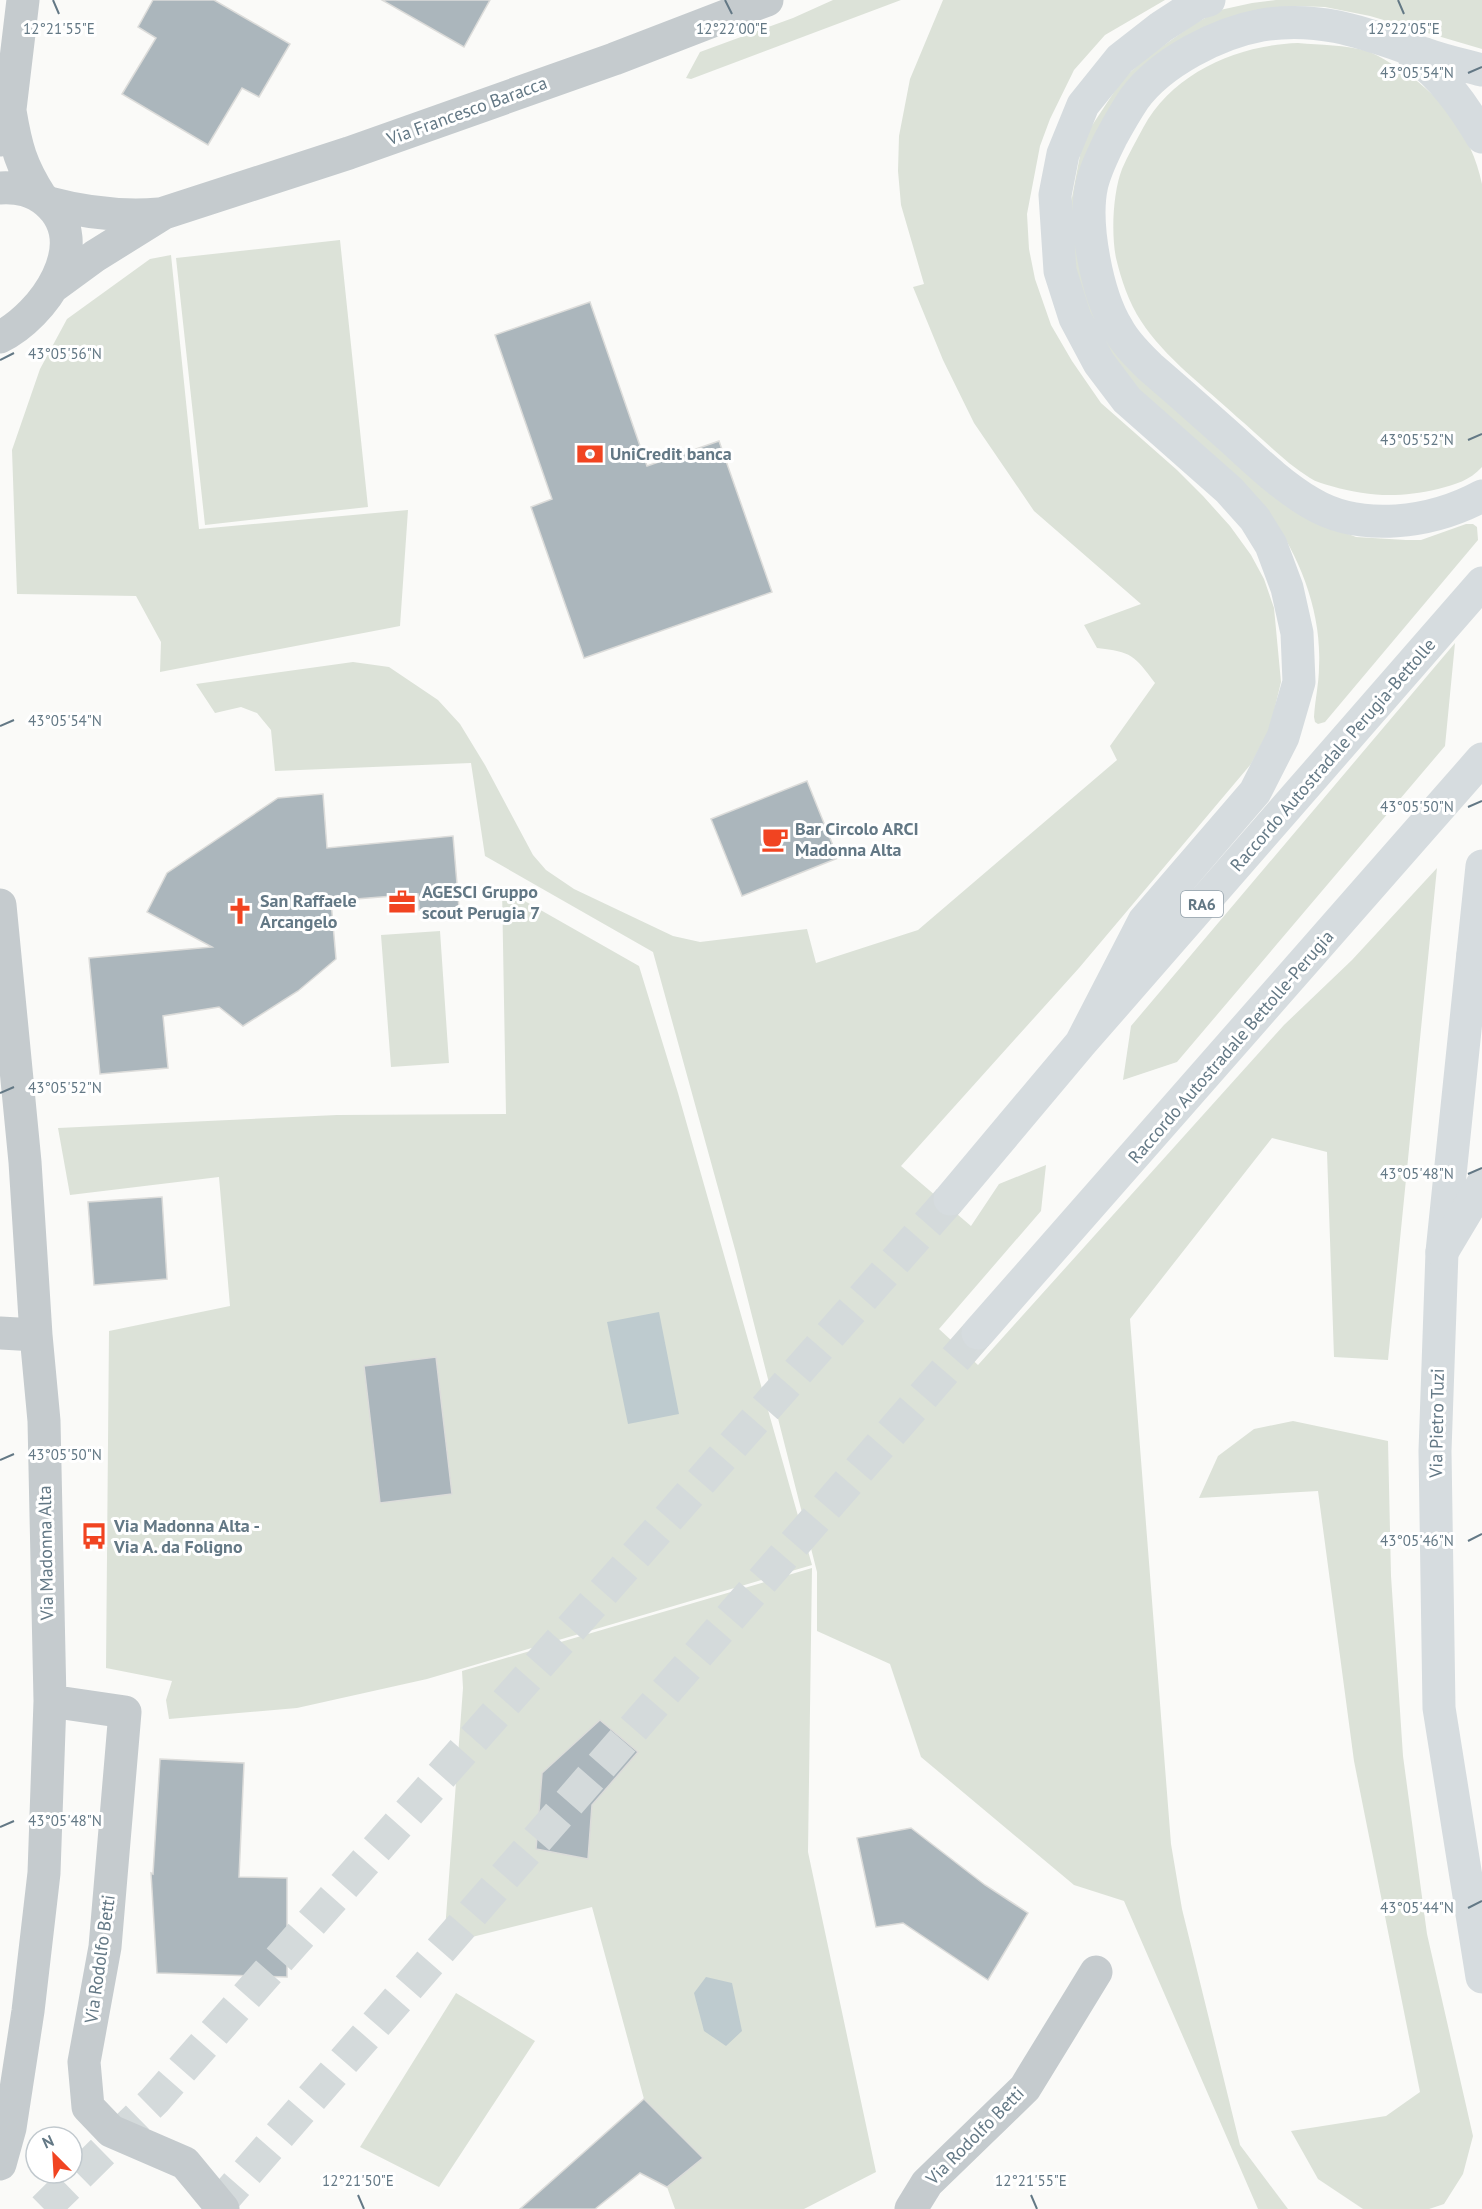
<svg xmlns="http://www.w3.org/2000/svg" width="1482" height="2209" viewBox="0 0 1482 2209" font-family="'PT Sans',sans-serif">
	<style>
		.green { fill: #dce2d8 }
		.water { fill: #becbcf }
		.building { fill: #abb6bc; stroke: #dcdcda; stroke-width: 1.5 }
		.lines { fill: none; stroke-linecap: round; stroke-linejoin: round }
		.highway-tunnel { stroke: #d4dadb; stroke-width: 33; stroke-dasharray: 33 16; stroke-linecap: butt }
		.minor { stroke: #c5cbce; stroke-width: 33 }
		.major { stroke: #d6dcdf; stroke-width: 33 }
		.highway { stroke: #d6dcdf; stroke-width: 33 }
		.ticks { fill: none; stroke: #637885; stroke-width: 2 }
		.labels { text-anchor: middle; stroke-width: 6; stroke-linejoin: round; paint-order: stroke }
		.shield { fill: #fff; stroke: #92a0aa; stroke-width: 1.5 }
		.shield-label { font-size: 16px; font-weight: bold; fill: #637885 }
		.street-label { font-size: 18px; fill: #637885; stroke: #fff }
		.poi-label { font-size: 18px; font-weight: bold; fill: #637885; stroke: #fff; text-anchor: start }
		.ticks-label { font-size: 15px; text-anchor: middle; fill: #637885; stroke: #fff; stroke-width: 6; stroke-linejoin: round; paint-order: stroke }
	</style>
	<rect width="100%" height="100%" fill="#fafaf8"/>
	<path class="green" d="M 833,0 L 901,0 L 691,79 L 686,78 L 700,52 L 793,18 Z
		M 943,0 L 1165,0 L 1105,35 L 1074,70 L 1050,119 L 1040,146 L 1027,214 L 1029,249 L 1035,279 L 1051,325 L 1072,361 L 1101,403 L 1177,470 L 1203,496 L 1230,526 L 1251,555 L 1264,579 L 1274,608 L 1281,682 L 1270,728 L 1251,764 L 1079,968 L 901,1166 L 971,1226 L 999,1184 L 1046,1165 L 1041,1211 L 939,1329 L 978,1365 L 1284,1025 L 1352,960 L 1437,868 L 1388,1360 L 1334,1357 L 1327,1152 L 1272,1138 L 1130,1319 L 1171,1844 L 1182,1909 L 1240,2145 L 1288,2209 L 1258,2209 L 1124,1901 L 1074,1885 L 921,1757 L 890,1664 L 817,1631 L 817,1572 L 736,1253 L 653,952 L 485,856 L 471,763 L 275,771 L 271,730 L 257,713 L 241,707 L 215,713 L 196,684 L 353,662 L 389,667 L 438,700 L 460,724 L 485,765 L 533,855 L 546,870 L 574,889 L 673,936 L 700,942 L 807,929 L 816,963 L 918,930 L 1117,760 L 1110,746 L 1155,683 C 1134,655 1132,652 1097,648 L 1084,625 L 1141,604 L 1034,511 L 974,423 L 943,360 L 913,287 L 924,284 L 901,205 L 898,171 L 899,136 L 910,79 Z
		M 1276,0 L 1482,0 L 1482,49 L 1370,16 L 1325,7 L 1294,6 L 1118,101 L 1084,278 L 1312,520 L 1356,537 L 1406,540 L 1421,540 L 1466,524 L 1473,524 L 1477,527 L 1478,540 L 1325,722 L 1318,724 L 1315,722 L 1314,717 C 1315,700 1319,683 1319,667 C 1322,610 1298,552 1265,508 L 1149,403 L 1110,359 L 1073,275 L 1070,208 L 1081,150 L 1091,127 L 1122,80 L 1143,60 L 1194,24 L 1220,10 L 1252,3 Z
		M 1298,43 C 1320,45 1346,45 1367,51 C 1376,54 1387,61 1395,66 C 1439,92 1472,134 1482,184 L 1482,467 C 1469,481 1456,484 1438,489 C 1399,498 1370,497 1331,486 C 1324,484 1316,482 1310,478 C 1284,462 1261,437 1237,417 C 1206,388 1164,357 1141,321 C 1129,303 1121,279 1116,258 C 1111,233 1113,192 1122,169 C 1128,155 1136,141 1143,128 C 1173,72 1238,45 1298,43 Z
		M 340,240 L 368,507 L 205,525 L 176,258 Z
		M 171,255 L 199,529 L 408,510 L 400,626 L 160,672 L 161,642 L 136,596 L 17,594 L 12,450 L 40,369 L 67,319 L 150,259 Z
		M 1455,643 L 1445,746 L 1177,1062 L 1123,1080 L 1131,1026 Z
		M 502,888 L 639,966 L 678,1093 L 812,1565 L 427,1679 L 297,1708 L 169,1719 L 166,1700 L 172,1681 L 106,1668 L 109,1331 L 230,1306 L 219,1177 L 70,1195 L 58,1128 L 337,1115 L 506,1114 Z
		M 440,931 L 449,1063 L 391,1067 L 381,935 Z
		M 1293,1421 L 1388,1441 L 1391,1576 L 1403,1756 L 1427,1934 L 1473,2136 L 1463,2174 L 1444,2204 L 1429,2209 L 1363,2209 L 1318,2179 L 1291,2131 L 1386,2116 L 1420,2092 L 1354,1761 L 1318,1491 L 1199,1498 L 1218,1456 L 1254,1429 Z
		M 812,1568 L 808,1852 L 876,2172 L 804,2209 L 675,2209 L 667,2187 L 703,2158 L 644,2099 L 592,1907 L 444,1944 L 463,1688 L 462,1671 Z
		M 456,1993 L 535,2041 L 439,2187 L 360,2147 Z"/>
	<path class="water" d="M 659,1312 L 679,1414 L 628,1424 L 607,1322 Z
		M 706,1977 L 732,1983 L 742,2031 L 726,2046 L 704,2031 L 694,1993 Z"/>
	<path class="building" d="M 153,0 L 214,0 L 290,44 L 259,97 L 242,88 L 208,145 L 122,94 L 156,38 L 138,27 Z
		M 382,0 L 490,0 L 464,47 Z
		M 590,302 L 647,466 L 719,441 L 772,592 L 584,658 L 531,507 L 552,499 L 495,335 Z
		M 807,781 L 838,858 L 742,896 L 711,819 Z
		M 323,794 L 327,848 L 453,836 L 459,908 L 419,910 L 418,894 L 331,901 L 336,959 L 298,991 L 243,1026 L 219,1007 L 163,1016 L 168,1068 L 100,1074 L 89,958 L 212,947 L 147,912 L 167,873 L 278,798 Z
		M 162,1197 L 167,1279 L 94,1285 L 88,1202 Z
		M 436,1357 L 452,1494 L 380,1503 L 364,1366 Z
		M 600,1720 L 638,1752 L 592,1805 L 588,1859 L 536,1849 L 542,1773 Z
		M 160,1759 L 244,1763 L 239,1877 L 287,1878 L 287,1977 L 157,1973 L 151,1873 L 153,1874 Z
		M 911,1828 L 985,1885 L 1028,1913 L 988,1980 L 903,1923 L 876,1927 L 857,1838 Z
		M 644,2099 L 703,2158 L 667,2187 L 640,2173 L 595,2209 L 520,2209 Z"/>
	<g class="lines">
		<path class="highway-tunnel" d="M 44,2209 L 155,2100 L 950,1199
			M 215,2209 L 978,1333"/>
		<path class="minor" d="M 10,111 C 16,147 21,166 41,197
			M 0,140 L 10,109 L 23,0
			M 0,188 C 18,187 33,190 47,202 C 95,243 43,316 0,337
			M 49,203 C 86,213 120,217 159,214
			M 54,286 L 95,256 L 164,213 L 349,153 L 614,59 L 767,0
			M 0,905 L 25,1162 L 36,1335 L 44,1421 L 50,1701 L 44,1873 L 28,2011 L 10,2128 L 0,2164
			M 0,1333 L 36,1335
			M 50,1701 L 125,1712 L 105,1947 L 84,2062 L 88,2107 L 111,2131 L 185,2163 L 223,2209
			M 911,2209 L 927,2183 L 1025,2088 L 1096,1972"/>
		<path class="major" d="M 1482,866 L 1442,1252 L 1435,1451 L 1439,1708 L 1482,1977"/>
		<path class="highway" d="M 1413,55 C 1443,77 1463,105 1482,137
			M 1482,70 C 1463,65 1444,61 1425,54 C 1369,35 1323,15 1262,25 C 1218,33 1161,62 1134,99 C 1126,111 1118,125 1111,138 C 1104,152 1096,168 1092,184 C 1083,223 1097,295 1118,329 C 1126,344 1138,355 1150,367 C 1178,391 1205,415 1233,440 C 1257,462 1282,486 1311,503 C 1361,533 1432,523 1482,496
			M 1473,955 L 1482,950
			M 1081,1043 L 1144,921 L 1255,792 L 1283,737 L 1299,682 L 1297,633 L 1287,588 L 1271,545 L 1255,519 L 1229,490 L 1127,400 L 1099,363 L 1075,318 L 1060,271 L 1055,195 L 1063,154 L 1083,105 L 1120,59 L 1161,27 L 1198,3 L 1209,0
			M 950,1199 L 1081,1043 L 1482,583
			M 1442,1252 L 1482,1185
			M 978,1333 L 1482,759"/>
	</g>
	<path class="ticks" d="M 53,0 L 59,14M 725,0 L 732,14M 1398,0 L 1404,14M 1468,73 L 1482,67M 0,360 L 14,353M 1468,440 L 1482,434M 0,726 L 14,720M 1468,807 L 1482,801M 0,1093 L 14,1087M 1468,1174 L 1482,1168M 0,1460 L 14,1454M 1468,1541 L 1482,1534M 0,1827 L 14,1821M 1468,1908 L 1482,1901M 358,2195 L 364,2209M 1031,2195 L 1037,2209"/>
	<defs>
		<symbol id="bank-bare" viewBox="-9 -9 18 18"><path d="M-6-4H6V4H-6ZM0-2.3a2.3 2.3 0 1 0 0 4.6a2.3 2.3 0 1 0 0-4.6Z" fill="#f14421" stroke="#fff" stroke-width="2.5" paint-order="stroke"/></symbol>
		<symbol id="cafe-bare" viewBox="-9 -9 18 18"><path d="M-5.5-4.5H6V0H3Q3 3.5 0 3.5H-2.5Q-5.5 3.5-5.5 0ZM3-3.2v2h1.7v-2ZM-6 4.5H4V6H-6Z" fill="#f14421" stroke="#fff" stroke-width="2.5" paint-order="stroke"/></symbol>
		<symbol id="office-bare" viewBox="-9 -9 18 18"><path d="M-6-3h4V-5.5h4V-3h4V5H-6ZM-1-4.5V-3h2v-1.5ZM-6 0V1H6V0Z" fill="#f14421" stroke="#fff" stroke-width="2.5" paint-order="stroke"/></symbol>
		<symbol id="church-bare" viewBox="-9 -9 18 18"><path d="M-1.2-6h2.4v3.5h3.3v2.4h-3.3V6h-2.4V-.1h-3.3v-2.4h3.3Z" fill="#f14421" stroke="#fff" stroke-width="2.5" paint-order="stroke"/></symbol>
		<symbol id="bus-bare" viewBox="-9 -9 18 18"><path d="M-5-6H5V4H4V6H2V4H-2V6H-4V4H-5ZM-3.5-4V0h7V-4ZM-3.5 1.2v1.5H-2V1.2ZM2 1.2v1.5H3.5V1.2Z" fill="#f14421" stroke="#fff" stroke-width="2.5" paint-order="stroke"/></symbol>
	</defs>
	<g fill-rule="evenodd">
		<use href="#bank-bare" x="571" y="435" width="38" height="38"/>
		<use href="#cafe-bare" x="756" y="820" width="38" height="38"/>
		<use href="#office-bare" x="383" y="883" width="38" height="38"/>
		<use href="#church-bare" x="221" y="892" width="38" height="38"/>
		<use href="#bus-bare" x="75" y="1517" width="38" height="38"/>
	</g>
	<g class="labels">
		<rect class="shield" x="1181" y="891" width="42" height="26" rx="4.5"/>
		<g class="shield-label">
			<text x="1202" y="910">RA6</text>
		</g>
		<g class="street-label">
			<text transform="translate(467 111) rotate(-20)" y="6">Via Francesco Baracca</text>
			<text transform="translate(1333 755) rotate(-49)" y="6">Raccordo Autostradale Perugia-Bettolle</text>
			<text transform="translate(1231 1047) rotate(-49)" y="6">Raccordo Autostradale Bettolle-Perugia</text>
			<text transform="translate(1437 1423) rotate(-89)" y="6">Via Pietro Tuzi</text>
			<text transform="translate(46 1553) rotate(-91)" y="6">Via Madonna Alta</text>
			<text transform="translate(100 1959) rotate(-82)" y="6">Via Rodolfo Betti</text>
			<text transform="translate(975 2136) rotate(-45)" y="6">Via Rodolfo Betti</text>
		</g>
		<g class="poi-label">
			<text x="610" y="460">UniCredit banca</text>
			<text x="795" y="835">Bar Circolo ARCI<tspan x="795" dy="21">Madonna Alta</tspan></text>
			<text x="422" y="898">AGESCI Gruppo<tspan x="422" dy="21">scout Perugia 7</tspan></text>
			<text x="260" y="907">San Raffaele<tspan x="260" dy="21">Arcangelo</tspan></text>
			<text x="114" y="1532">Via Madonna Alta -<tspan x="114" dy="21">Via A. da Foligno</tspan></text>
		</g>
	</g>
	<g class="ticks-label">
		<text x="59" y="34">12°21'55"E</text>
		<text x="732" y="34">12°22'00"E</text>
		<text x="1404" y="34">12°22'05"E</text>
		<text x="1417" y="78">43°05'54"N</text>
		<text x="65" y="359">43°05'56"N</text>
		<text x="1417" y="445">43°05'52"N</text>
		<text x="65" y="726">43°05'54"N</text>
		<text x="1417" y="812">43°05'50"N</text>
		<text x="65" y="1093">43°05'52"N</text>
		<text x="1417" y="1179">43°05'48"N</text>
		<text x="65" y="1460">43°05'50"N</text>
		<text x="1417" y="1546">43°05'46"N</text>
		<text x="65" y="1826">43°05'48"N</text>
		<text x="1417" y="1913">43°05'44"N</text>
		<text x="358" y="2186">12°21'50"E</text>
		<text x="1031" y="2186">12°21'55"E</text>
	</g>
	<g transform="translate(54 2155) rotate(336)"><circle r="28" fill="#ffffff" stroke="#c1c9ce" stroke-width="1.5"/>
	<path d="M0-4.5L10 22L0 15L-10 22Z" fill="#f14421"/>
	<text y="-9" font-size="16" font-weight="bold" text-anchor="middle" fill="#637885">N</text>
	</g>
</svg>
